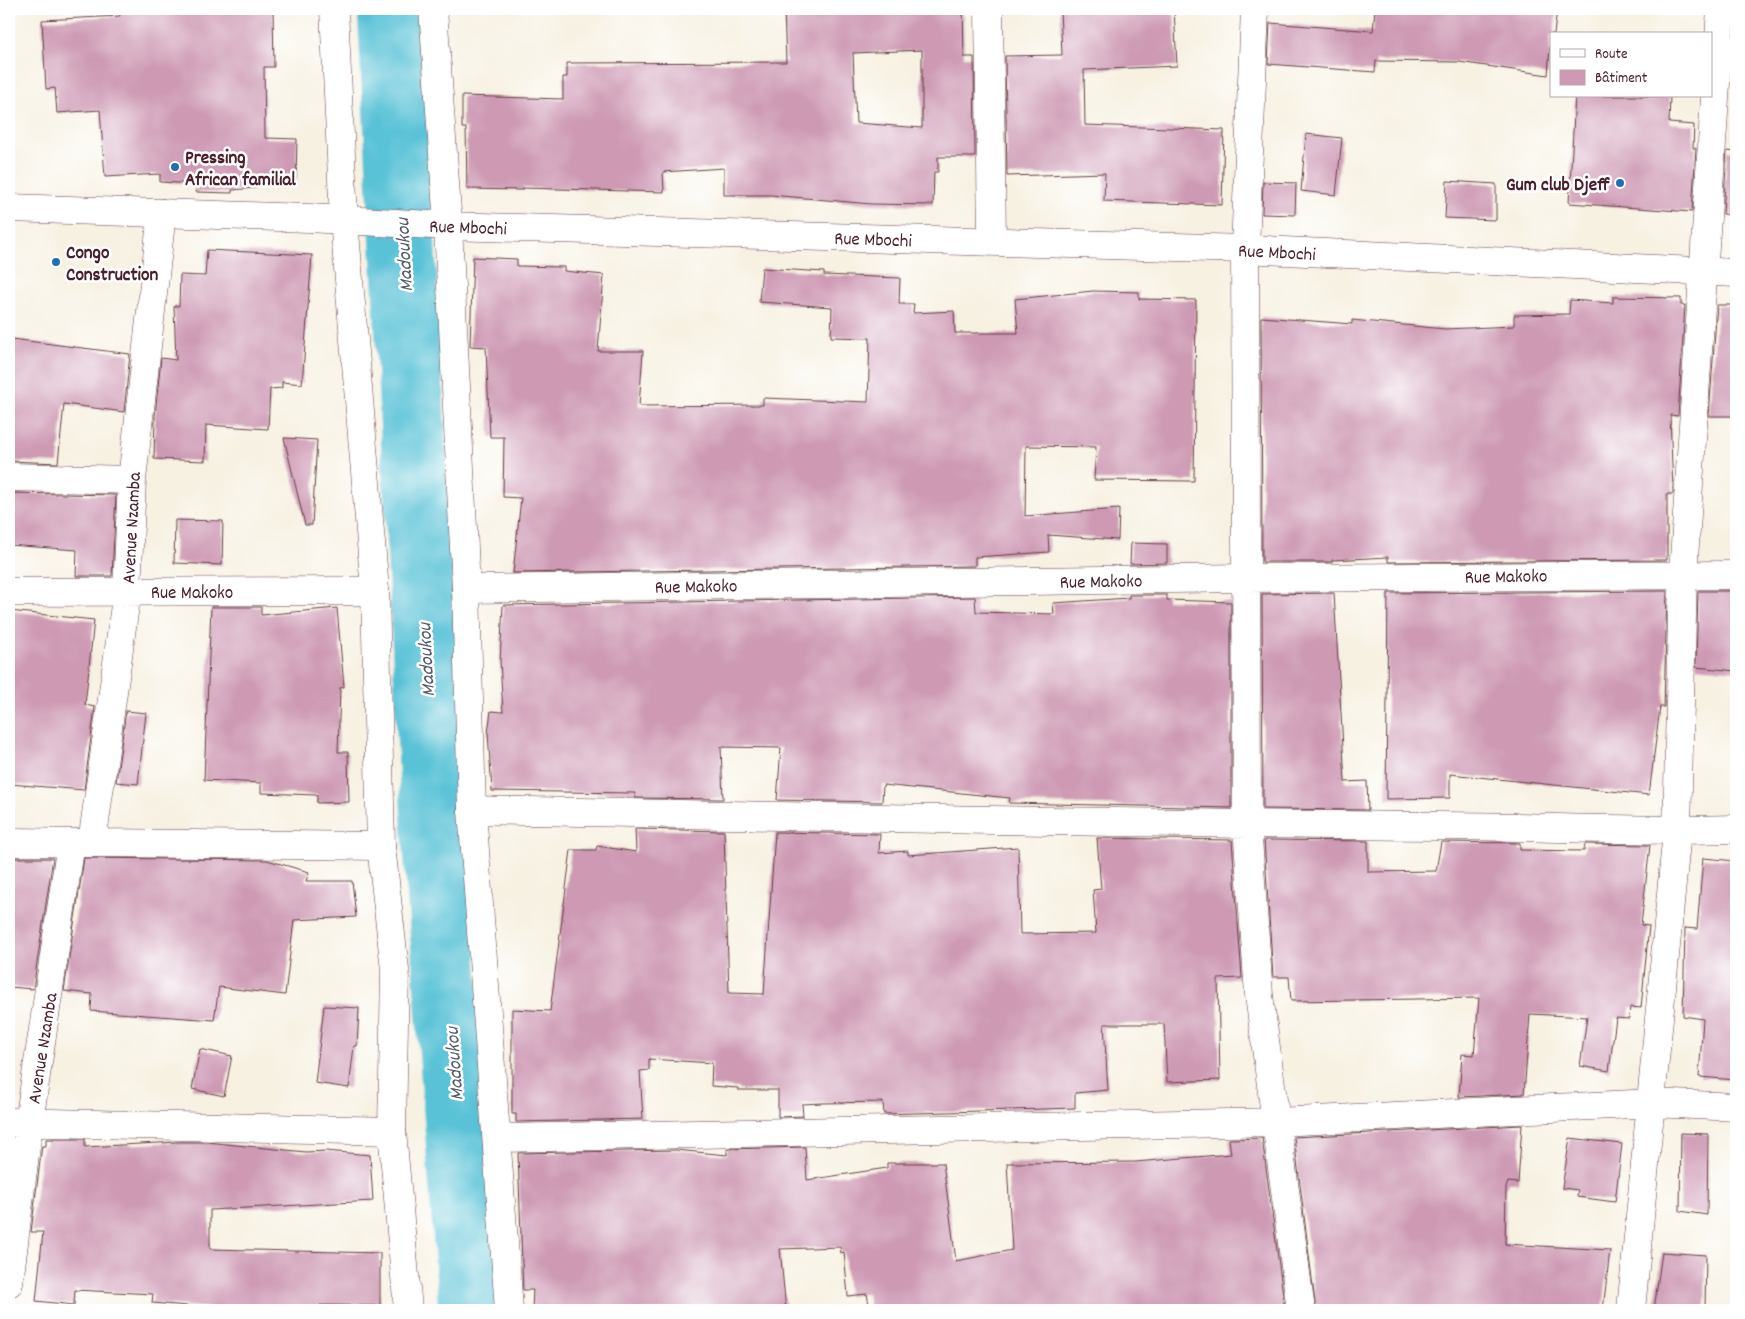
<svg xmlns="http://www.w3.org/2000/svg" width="1745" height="1319" viewBox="0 0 1745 1319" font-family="Dekko,sans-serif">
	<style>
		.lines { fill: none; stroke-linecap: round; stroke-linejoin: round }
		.river { stroke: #5ac2d7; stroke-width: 65 }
		.building { fill: #cd99b3; fill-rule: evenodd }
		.street-casing { stroke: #643e46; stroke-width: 29 }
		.secondary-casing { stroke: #643e46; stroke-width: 29 }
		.street { stroke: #fff; stroke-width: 28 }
		.secondary { stroke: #fff; stroke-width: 28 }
		.poi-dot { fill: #1f6fb2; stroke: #fff; stroke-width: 2 }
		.labels { text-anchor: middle; stroke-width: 5; stroke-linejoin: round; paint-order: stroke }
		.poi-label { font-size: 19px; font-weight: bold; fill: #4a1f2b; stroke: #fff; text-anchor: start }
		.street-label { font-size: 19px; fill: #4a1f2b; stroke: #fff }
		.water-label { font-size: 20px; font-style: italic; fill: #505867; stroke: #fff }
	</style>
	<rect width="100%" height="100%" fill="#fff"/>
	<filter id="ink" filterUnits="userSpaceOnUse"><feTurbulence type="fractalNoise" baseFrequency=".02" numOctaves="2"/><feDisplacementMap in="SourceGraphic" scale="10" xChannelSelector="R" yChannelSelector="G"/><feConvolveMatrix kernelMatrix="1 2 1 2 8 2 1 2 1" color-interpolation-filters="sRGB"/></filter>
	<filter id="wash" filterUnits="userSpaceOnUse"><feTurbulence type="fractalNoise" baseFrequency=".0096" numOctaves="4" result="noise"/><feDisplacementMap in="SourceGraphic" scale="20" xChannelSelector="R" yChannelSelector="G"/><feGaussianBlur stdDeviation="1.12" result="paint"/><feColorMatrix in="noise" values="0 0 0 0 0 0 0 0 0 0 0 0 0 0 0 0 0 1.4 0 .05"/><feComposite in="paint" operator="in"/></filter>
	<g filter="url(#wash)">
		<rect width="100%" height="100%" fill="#f7f1e2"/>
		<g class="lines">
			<path class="river" d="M 390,9 L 434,824 L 471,1310"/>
		</g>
		<g id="blocks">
			<path class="building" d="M 119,9 L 273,9 L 274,67 L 264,67 L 265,138 L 297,139 L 296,179 L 256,179 L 256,188 L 232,190 L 232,193 L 196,192 L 196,184 L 160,182 L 160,174 L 105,177 L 100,110 L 57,113 L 55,88 L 46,89 L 42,20 L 120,16 Z
				M 784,9 L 963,9 L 964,57 L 974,57 L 975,157 L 938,157 L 938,172 L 934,172 L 933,205 L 871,204 L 771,195 L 724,195 L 724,168 L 663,172 L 664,192 L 523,188 L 523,190 L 467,189 L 466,128 L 462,128 L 462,96 L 563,99 L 563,77 L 567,77 L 567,63 L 786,62 ZM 922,50 L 922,128 L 856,123 L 853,53 Z
				M 1060,9 L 1174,9 L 1177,66 L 1084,70 L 1085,125 L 1224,130 L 1222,205 L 1104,201 L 1105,173 L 1007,176 L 1005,56 L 1062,55 Z
				M 1375,9 L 1557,9 L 1554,34 L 1551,34 L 1548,75 L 1459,62 L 1376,61 L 1375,72 L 1268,64 L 1270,23 L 1373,31 Z
				M 1575,96 L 1670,96 L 1669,123 L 1694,125 L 1693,148 L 1696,148 L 1692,212 L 1569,203 Z
				M 1306,134 L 1342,138 L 1336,195 L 1301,191 Z
				M 1727,151 L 1736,152 L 1736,215 L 1723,214 Z
				M 1447,181 L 1496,184 L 1496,220 L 1445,218 Z
				M 1263,182 L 1296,183 L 1295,215 L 1262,214 Z
				M 207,250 L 312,255 L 302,384 L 282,382 L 282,388 L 270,389 L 268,429 L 206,425 L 205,461 L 154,459 L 155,416 L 161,358 L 176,360 L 174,306 L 179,306 L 180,275 L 205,276 Z
				M 473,257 L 517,259 L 517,266 L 564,267 L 564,271 L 604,275 L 598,351 L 643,351 L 639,406 L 763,405 L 763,398 L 868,402 L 870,338 L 831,337 L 832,307 L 759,302 L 762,268 L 824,272 L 824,275 L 900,278 L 899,304 L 914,304 L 913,313 L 954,311 L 955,333 L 1018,333 L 1015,299 L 1093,291 L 1139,292 L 1139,299 L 1196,300 L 1194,481 L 1094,480 L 1096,447 L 1026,446 L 1025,516 L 1119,509 L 1118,540 L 1048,535 L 1049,552 L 975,557 L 975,566 L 513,573 L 521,498 L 503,497 L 504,437 L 490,437 L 486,347 L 470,346 Z
				M 1613,297 L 1681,298 L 1681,305 L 1685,305 L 1678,416 L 1670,415 L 1673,491 L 1673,494 L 1667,494 L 1667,560 L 1388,562 L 1388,557 L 1332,560 L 1332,562 L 1262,562 L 1261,317 L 1352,324 L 1352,320 L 1445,329 L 1514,326 L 1514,315 L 1569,314 L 1570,300 L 1613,303 Z
				M 1717,305 L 1736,305 L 1736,416 L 1709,416 Z
				M 12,339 L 130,354 L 124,412 L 64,404 L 58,463 L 9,461 L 9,344 L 11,344 Z
				M 284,438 L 317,440 L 312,525 L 305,525 Z
				M 9,493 L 116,495 L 112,576 L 76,576 L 77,550 L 9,545 Z
				M 175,520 L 223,521 L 222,565 L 174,563 Z
				M 1131,543 L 1167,544 L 1167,563 L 1130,564 Z
				M 1667,591 L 1664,707 L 1660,707 L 1649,795 L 1450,774 L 1450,798 L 1386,799 L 1388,593 Z
				M 1698,591 L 1736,591 L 1736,671 L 1696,667 Z
				M 1334,593 L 1345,782 L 1367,781 L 1368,810 L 1263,809 L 1262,594 Z
				M 1129,595 L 1167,595 L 1167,600 L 1231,602 L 1231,808 L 1009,803 L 1010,798 L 883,785 L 882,802 L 777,800 L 781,748 L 721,747 L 723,799 L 635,798 L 635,793 L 492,791 L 488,733 L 491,711 L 503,712 L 500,661 L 503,605 L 975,597 L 976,612 L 1054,614 L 1053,603 L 1129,598 Z
				M 211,607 L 261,607 L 261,615 L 337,608 L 344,687 L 340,688 L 338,752 L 348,752 L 349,802 L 317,803 L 317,795 L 261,793 L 261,783 L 204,780 Z
				M 9,611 L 94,620 L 85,705 L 95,707 L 84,790 L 9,784 Z
				M 126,711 L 146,713 L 138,784 L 116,782 Z
				M 635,829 L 724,831 L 729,993 L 764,994 L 775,832 L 880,834 L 879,853 L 908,851 L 908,855 L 1018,847 L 1020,934 L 1096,933 L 1093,890 L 1101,889 L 1097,838 L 1232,840 L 1242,978 L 1218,979 L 1220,1080 L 1167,1082 L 1164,1024 L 1104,1024 L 1108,1090 L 1075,1093 L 1075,1108 L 884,1114 L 883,1102 L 822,1103 L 802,1104 L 803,1116 L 778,1117 L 778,1090 L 738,1090 L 738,1088 L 711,1086 L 712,1063 L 649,1059 L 649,1070 L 640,1071 L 643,1119 L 516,1122 L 516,1114 L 512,1114 L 512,1009 L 550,1011 L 571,850 L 596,850 L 597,846 L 636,852 Z
				M 1264,840 L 1368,841 L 1368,872 L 1436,871 L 1441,842 L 1520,843 L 1520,850 L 1584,851 L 1585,844 L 1650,845 L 1641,925 L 1649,926 L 1641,1008 L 1630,1007 L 1629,1019 L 1616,1018 L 1609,1071 L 1580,1066 L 1587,1017 L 1530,1014 L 1524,1094 L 1459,1097 L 1462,1054 L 1474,1055 L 1479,998 L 1291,1001 L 1289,977 L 1273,977 Z
				M 9,858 L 53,858 L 33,989 L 9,987 Z
				M 84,858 L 267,860 L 309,872 L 306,881 L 352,881 L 356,917 L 294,920 L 285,995 L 219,987 L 214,1020 L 91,1011 L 92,994 L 64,991 Z
				M 1703,858 L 1736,861 L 1736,1080 L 1699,1077 L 1703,1019 L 1683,1016 L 1685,928 L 1697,929 Z
				M 324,1006 L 359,1008 L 357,1046 L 354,1046 L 349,1088 L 315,1083 Z
				M 200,1049 L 232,1056 L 224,1096 L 192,1089 Z
				M 1522,1125 L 1518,1183 L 1508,1182 L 1506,1188 L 1505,1244 L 1610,1250 L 1603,1310 L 1316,1310 L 1294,1137 Z
				M 1681,1133 L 1708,1134 L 1707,1215 L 1680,1211 Z
				M 1262,1138 L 1285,1310 L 870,1310 L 867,1294 L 848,1296 L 844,1252 L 841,1253 L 840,1247 L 780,1249 L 786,1310 L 532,1310 L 533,1290 L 523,1290 L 518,1153 L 676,1150 L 727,1155 L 727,1149 L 805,1147 L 807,1180 L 887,1168 L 887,1163 L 943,1163 L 956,1261 L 1012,1250 L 1007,1163 L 1135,1162 L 1231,1154 L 1229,1139 Z
				M 1570,1138 L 1622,1144 L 1615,1202 L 1577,1197 L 1578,1190 L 1562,1188 Z
				M 46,1139 L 85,1139 L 85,1147 L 177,1142 L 206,1142 L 306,1152 L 326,1151 L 370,1155 L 373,1201 L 210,1210 L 210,1249 L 380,1253 L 380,1306 L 320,1305 L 320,1310 L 211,1310 L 211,1308 L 152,1303 L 153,1294 L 75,1290 L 74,1305 L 36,1301 L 43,1232 L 31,1232 L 42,1146 L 46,1146 Z
				M 1662,1252 L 1706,1255 L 1705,1310 L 1654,1310 Z"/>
		</g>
	</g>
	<g filter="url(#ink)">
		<use href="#blocks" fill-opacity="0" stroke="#643e46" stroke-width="1"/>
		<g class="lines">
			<defs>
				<path id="street" d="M 989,9 L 992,241
					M 1255,9 L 1245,249 L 1247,825 L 1259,995 L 1301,1310
					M 9,477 L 132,480
					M 466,589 L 1245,578 L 1736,575
					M 9,592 L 375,591
					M 472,810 C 794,816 1116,824 1438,826 C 1537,826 1637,832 1736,829
					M 9,842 L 381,846
					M 92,843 L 127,591 L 132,480 L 162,213
					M 9,1122 L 392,1131
					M 498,1138 L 1277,1122 L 1653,1103 L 1736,1107
					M 9,1283 L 29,1122 L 71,843
					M 1631,1310 L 1677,831 L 1683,574 L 1721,9"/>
				<path id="secondary" d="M 334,9 L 344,220 L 375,591 L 381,846 L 395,970 L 392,1131 L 408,1310
					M 433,9 L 448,226 L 466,589 L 472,810 L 509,1310
					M 9,208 L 309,218 L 448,226 L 1245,249 L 1736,273"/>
			</defs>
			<use href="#street" class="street-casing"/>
			<use href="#secondary" class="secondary-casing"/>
			<use href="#street" class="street"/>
			<use href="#secondary" class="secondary"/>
		</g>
	</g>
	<g class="poi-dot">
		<circle cx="175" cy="167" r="5"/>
		<circle cx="1620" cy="183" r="5"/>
		<circle cx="56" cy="262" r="5"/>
	</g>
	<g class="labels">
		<g class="poi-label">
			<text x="185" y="163">Pressing<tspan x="185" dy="22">African familial</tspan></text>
			<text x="1610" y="190" text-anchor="end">Gum club Djeff</text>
			<text x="66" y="258">Congo<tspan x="66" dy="22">Construction</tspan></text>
		</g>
		<g class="street-label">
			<text transform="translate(468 226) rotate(2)" y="7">Rue Mbochi</text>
			<text transform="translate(873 238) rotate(2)" y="7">Rue Mbochi</text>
			<text transform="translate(1277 251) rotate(3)" y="7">Rue Mbochi</text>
			<text transform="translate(130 528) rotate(-87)" y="7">Avenue Nzamba</text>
			<text transform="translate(1506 575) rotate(-1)" y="7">Rue Makoko</text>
			<text transform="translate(1101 580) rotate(-1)" y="7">Rue Makoko</text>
			<text transform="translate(696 585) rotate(-1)" y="7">Rue Makoko</text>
			<text x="192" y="598">Rue Makoko</text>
			<text transform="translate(41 1048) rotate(-81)" y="7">Avenue Nzamba</text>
		</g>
		<g class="water-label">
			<text transform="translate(403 255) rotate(-93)" y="7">Madoukou</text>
			<text transform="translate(425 660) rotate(-93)" y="7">Madoukou</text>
			<text transform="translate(453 1064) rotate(-94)" y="7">Madoukou</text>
		</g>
	</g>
	<rect width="1745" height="1319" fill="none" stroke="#fff" stroke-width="30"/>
	<rect x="1550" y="32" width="162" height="65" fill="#ffffff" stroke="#b7a5aa"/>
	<rect x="1560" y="49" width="25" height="8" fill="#ffffff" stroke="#b7a5aa"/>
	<text x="1595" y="58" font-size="15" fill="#4a1f2b">Route</text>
	<rect x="1560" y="70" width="25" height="15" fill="#cd99b3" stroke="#b7a5aa"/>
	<text x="1595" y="82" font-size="15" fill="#4a1f2b">Bâtiment</text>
</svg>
